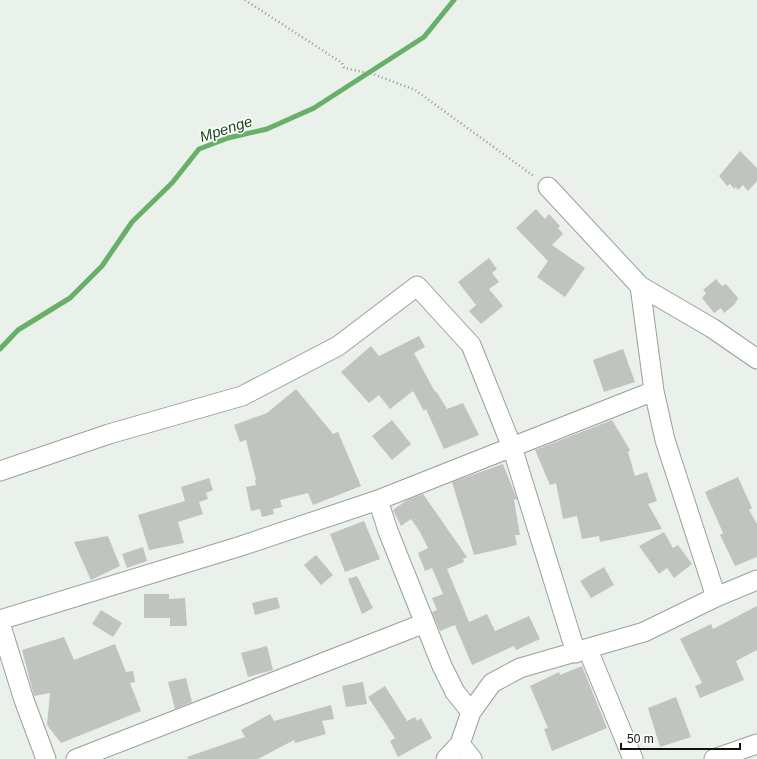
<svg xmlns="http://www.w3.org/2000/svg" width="757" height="759" viewBox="0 0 757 759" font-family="Arial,sans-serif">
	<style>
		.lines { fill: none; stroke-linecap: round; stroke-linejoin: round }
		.stream { stroke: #68b068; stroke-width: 5 }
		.building { fill: #bfc5be }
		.street-casing { stroke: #9aa09a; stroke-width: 21 }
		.path { stroke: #939893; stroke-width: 2.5; stroke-dasharray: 1 3; stroke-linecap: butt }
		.street { stroke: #fff; stroke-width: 19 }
		.labels { text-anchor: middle; stroke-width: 3; stroke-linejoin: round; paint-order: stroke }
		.water-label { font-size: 15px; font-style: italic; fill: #164819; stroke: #fff }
	</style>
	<rect width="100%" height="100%" fill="#eaf0ea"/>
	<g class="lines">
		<path class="stream" d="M 0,349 L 18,330 L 70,298 L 102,266 L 132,222 L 172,183 L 199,149 L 228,138 L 267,129 L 314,108 L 424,37 L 454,0"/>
	</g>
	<path class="building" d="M 740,151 L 757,168 L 757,181 L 748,191 L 743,185 L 738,190 L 736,187 L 734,189 L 730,184 L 727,186 L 719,176 Z
		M 536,209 L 545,219 L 549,214 L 560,226 L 558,228 L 563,234 L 552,245 L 585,268 L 565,297 L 537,277 L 548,261 L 516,228 Z
		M 489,258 L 497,269 L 492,273 L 499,282 L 489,289 L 503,306 L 481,324 L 469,311 L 476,305 L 458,282 Z
		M 716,279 L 722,286 L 726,284 L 738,298 L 735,304 L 724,313 L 721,308 L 714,313 L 702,298 L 706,293 L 703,290 Z
		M 419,336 L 425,347 L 414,353 L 435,392 L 436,391 L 447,409 L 463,403 L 479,435 L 444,449 L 426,409 L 424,411 L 413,391 L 390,409 L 379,395 L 369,403 L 341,372 L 371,346 L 379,356 Z
		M 623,349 L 635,382 L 604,392 L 593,360 Z
		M 296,389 L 333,434 L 338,432 L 361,486 L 313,505 L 308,493 L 280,500 L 282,507 L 273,509 L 274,514 L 262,517 L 260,509 L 251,511 L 246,487 L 256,485 L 255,480 L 256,480 L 246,440 L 240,442 L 234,425 L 267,413 Z
		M 392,420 L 411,444 L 392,460 L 372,436 Z
		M 612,420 L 630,450 L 628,452 L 635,476 L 647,472 L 657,501 L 648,504 L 662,529 L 600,542 L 599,536 L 582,539 L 577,516 L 563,519 L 556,483 L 550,485 L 535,450 Z
		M 503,464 L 517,499 L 514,500 L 520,535 L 515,535 L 517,545 L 474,555 L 452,482 Z
		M 738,477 L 752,508 L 749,510 L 757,524 L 757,557 L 735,566 L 720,535 L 723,533 L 705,492 Z
		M 209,478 L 213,490 L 206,493 L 208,499 L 199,502 L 203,514 L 178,522 L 184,543 L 149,550 L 138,515 L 185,501 L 181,487 Z
		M 423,494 L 467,557 L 463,559 L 464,562 L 447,569 L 469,622 L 487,614 L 495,631 L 529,616 L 540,639 L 516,650 L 514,646 L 472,665 L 455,625 L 440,631 L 432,612 L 437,610 L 432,598 L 443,594 L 432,568 L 425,571 L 418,553 L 428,548 L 420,532 L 411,519 L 401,526 L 393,510 L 407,500 Z
		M 364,521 L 380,559 L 345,572 L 330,534 Z
		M 664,532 L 673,548 L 678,545 L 692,564 L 674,578 L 667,568 L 659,574 L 639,546 Z
		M 108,536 L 120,566 L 91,580 L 74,542 Z
		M 143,547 L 147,561 L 127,568 L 122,554 Z
		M 316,555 L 333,575 L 321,585 L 304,565 Z
		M 604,567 L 614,585 L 591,598 L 580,581 Z
		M 357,576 L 373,608 L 362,614 L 348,579 Z
		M 144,594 L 169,594 L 169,599 L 185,598 L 187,626 L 170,626 L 170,618 L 144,618 Z
		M 277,597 L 280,608 L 255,615 L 252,603 Z
		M 757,606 L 757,650 L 736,661 L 744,680 L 700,698 L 695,686 L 702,683 L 680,639 L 711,624 L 713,629 Z
		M 101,610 L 122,623 L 113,637 L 92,624 Z
		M 64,637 L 74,660 L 115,644 L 126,672 L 133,671 L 135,682 L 130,683 L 141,711 L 61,743 L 47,725 L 50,693 L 34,696 L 22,650 Z
		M 267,646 L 273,670 L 248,677 L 241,653 Z
		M 582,666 L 607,728 L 552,751 L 544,729 L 548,728 L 530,686 L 559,672 L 560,675 Z
		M 186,678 L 192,702 L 175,709 L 168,682 Z
		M 363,682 L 367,704 L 346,707 L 342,686 Z
		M 385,686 L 407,721 L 415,717 L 417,721 L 421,718 L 432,738 L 398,757 L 390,741 L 395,738 L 368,697 Z
		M 676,697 L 691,737 L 660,747 L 648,708 Z
		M 331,705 L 334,719 L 322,721 L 326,734 L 295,743 L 294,740 L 258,759 L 188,759 L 187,757 L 245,737 L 241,730 L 270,714 L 274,721 Z"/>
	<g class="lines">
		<defs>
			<path id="street" d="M 548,187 L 640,286 L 712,328 L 757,359
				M 640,286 L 654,391
				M 0,471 L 109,434 L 242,396 L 338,346 L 417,286 L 471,345 L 512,447 L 576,653
				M 378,500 L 388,531 L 442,666 L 455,692 L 471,712
				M 0,620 L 241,546 L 378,500 L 654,391 L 665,440 L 716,597
				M 0,623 L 24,700 L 46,759
				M 588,650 L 633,759
				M 460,744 L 472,759
				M 76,759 L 425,623
				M 446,759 L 460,744 L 471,712 L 492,683 L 520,668 L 644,632 L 716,597 L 757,580
				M 714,759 L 757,744"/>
		</defs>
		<use href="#street" class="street-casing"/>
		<path class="path" d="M 245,0 L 342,63 L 344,68 L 373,74 L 415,90 L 535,177"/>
		<use href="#street" class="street"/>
	</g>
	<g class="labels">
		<g class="water-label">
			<text transform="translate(226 129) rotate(-18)" y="5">Mpenge</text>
		</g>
	</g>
	<path d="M621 743v6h119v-6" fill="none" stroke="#111311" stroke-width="2"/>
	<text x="627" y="743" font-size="12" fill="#111311" stroke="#ffffff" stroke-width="3" paint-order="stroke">50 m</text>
</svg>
